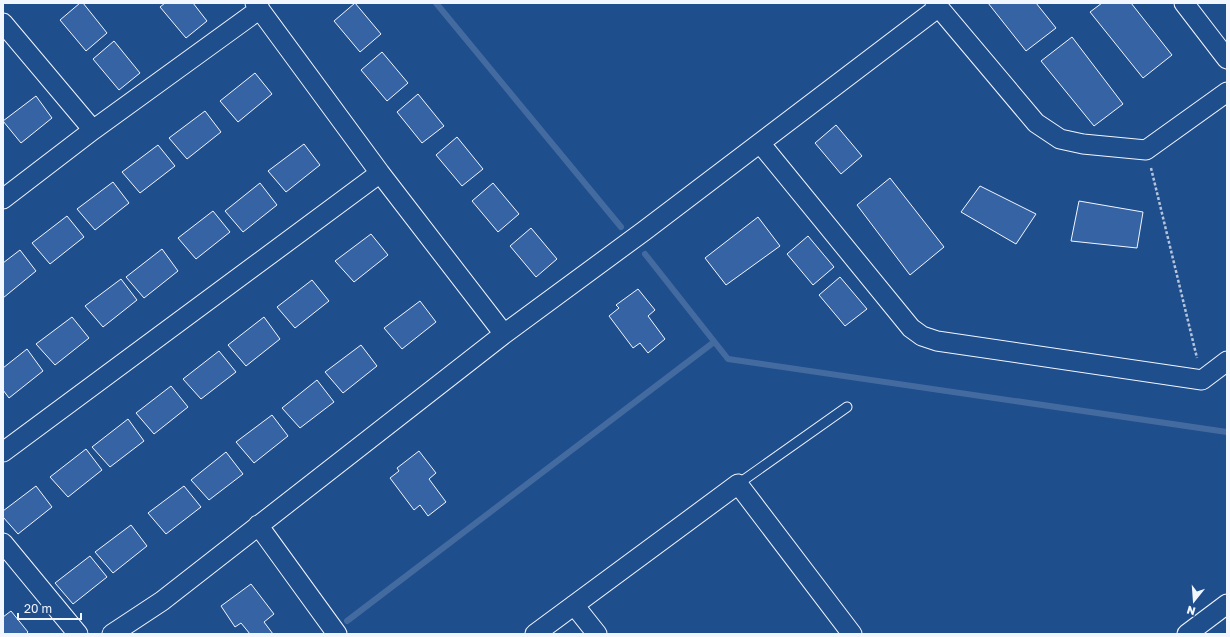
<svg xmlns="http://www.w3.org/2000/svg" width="1230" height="637" viewBox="0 0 1230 637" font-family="'Golos Text',sans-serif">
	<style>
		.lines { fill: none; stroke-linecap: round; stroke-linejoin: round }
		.stream { stroke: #446ba0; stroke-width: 6 }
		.building { fill: #3563a3; stroke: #f2f6ff }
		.service-casing { stroke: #f2f6ff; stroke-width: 11 }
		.minor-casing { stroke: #f2f6ff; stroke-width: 21 }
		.path { stroke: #b3c4dc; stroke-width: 2.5; stroke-dasharray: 3 2; stroke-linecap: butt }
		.service { stroke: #1f4e8c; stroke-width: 9 }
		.minor { stroke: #1f4e8c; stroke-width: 19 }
	</style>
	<rect width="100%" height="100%" fill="#1f4e8c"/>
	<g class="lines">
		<path class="stream" d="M 436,3 L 621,227
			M 645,254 L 728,359 L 1227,432
			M 347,621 L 714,342"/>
	</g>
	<path class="building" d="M 80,3 L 83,3 L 107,33 L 86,51 L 60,20 Z
		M 165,3 L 193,3 L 207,21 L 186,38 L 160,7 Z
		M 355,3 L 381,34 L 360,52 L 334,21 Z
		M 988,3 L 1036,3 L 1056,28 L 1026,51 Z
		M 1102,3 L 1131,3 L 1172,55 L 1143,78 L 1090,12 Z
		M 1072,37 L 1123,104 L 1094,126 L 1041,61 Z
		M 114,41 L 140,73 L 119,90 L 93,59 Z
		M 382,52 L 408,83 L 387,101 L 361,70 Z
		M 255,73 L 272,94 L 238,122 L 220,101 Z
		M 418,94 L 444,126 L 422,143 L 397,112 Z
		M 36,96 L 52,118 L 21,143 L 3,121 Z
		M 205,111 L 221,132 L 187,159 L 169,138 Z
		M 836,125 L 862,156 L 841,174 L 815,143 Z
		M 457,137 L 483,169 L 462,186 L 436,155 Z
		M 304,144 L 320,165 L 286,192 L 268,171 Z
		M 158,145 L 175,166 L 140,193 L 122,172 Z
		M 890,178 L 944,247 L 910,275 L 857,205 Z
		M 113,182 L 129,203 L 95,230 L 77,209 Z
		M 260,183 L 277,205 L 243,232 L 225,211 Z
		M 493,183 L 519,214 L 498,232 L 472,201 Z
		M 980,186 L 1036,214 L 1016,244 L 961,212 Z
		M 1079,201 L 1143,212 L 1137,248 L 1071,241 Z
		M 213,211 L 230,232 L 196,259 L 178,238 Z
		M 67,216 L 84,237 L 50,264 L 32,243 Z
		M 758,217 L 780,246 L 726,285 L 705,258 Z
		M 531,228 L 557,259 L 536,277 L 510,246 Z
		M 371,234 L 388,255 L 354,282 L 335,261 Z
		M 808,236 L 834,267 L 813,285 L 787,254 Z
		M 162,249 L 178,271 L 144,298 L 126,277 Z
		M 20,250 L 36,271 L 3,298 L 3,263 Z
		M 840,277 L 867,309 L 845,326 L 819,295 Z
		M 121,279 L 137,300 L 103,327 L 85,306 Z
		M 312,280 L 329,301 L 295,328 L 277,307 Z
		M 638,289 L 655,310 L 648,316 L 665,339 L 648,353 L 640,343 L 633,348 L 609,316 L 619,308 L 616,305 Z
		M 420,301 L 436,322 L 402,349 L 384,328 Z
		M 72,317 L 89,338 L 55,365 L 36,344 Z
		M 264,317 L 280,339 L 246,366 L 228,345 Z
		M 361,345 L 377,366 L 343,393 L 325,372 Z
		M 27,349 L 43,371 L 9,398 L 3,390 L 3,368 Z
		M 219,351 L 236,372 L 201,399 L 183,379 Z
		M 317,380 L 334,402 L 300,428 L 282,408 Z
		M 171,386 L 188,407 L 154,434 L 136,413 Z
		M 272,415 L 288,436 L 254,463 L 236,442 Z
		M 128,419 L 144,441 L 110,467 L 92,447 Z
		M 86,449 L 102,470 L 68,497 L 50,477 Z
		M 419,451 L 436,473 L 429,479 L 446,502 L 428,516 L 420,505 L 414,510 L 390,478 L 399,471 L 397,468 Z
		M 226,452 L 243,474 L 209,500 L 191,480 Z
		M 36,486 L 52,507 L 18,534 L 3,517 L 3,511 Z
		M 184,486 L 201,507 L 166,534 L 148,513 Z
		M 131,525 L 147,546 L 113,573 L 95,552 Z
		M 90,556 L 107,577 L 73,604 L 55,583 Z
		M 251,584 L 274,614 L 264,622 L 273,634 L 250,634 L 241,623 L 235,627 L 221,606 Z
		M 11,611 L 28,632 L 26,634 L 3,634 L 3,617 Z"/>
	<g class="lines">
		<defs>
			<path id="service" d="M 738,484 L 847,407"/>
			<path id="minor" d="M 255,3 L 380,173 L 504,334
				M 935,3 L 1036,123 L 1060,139 L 1083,144 L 1146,150 L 1227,92
				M 1184,3 L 1227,59
				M 3,23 L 93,130
				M 760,143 L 911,328 L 922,336 L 937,341 L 1202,380 L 1227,361
				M 3,199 L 93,130 L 260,9
				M 3,452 L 380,173
				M 258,525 L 337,634
				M 3,543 L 78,634
				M 574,605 L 597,634
				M 112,634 L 162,601 L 504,334 L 644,231 L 939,7
				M 535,634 L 738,484 L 852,634
				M 1187,634 L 1227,604"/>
		</defs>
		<use href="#service" class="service-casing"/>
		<use href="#minor" class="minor-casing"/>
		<path class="path" d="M 1151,168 L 1197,358"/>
		<use href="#service" class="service"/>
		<use href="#minor" class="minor"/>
	</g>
	<rect width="1230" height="637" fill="none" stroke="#f2f6ff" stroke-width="8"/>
	<g transform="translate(1194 601) rotate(197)" stroke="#1f4e8c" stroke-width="3" paint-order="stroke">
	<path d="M0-3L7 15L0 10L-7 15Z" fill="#f2f6ff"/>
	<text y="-6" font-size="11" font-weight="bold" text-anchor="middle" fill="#f2f6ff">N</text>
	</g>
	<path d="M18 613v6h63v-6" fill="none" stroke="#f2f6ff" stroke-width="2"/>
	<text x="24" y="613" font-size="12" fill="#f2f6ff" stroke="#1f4e8c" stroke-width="3" paint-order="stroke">20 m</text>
</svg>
